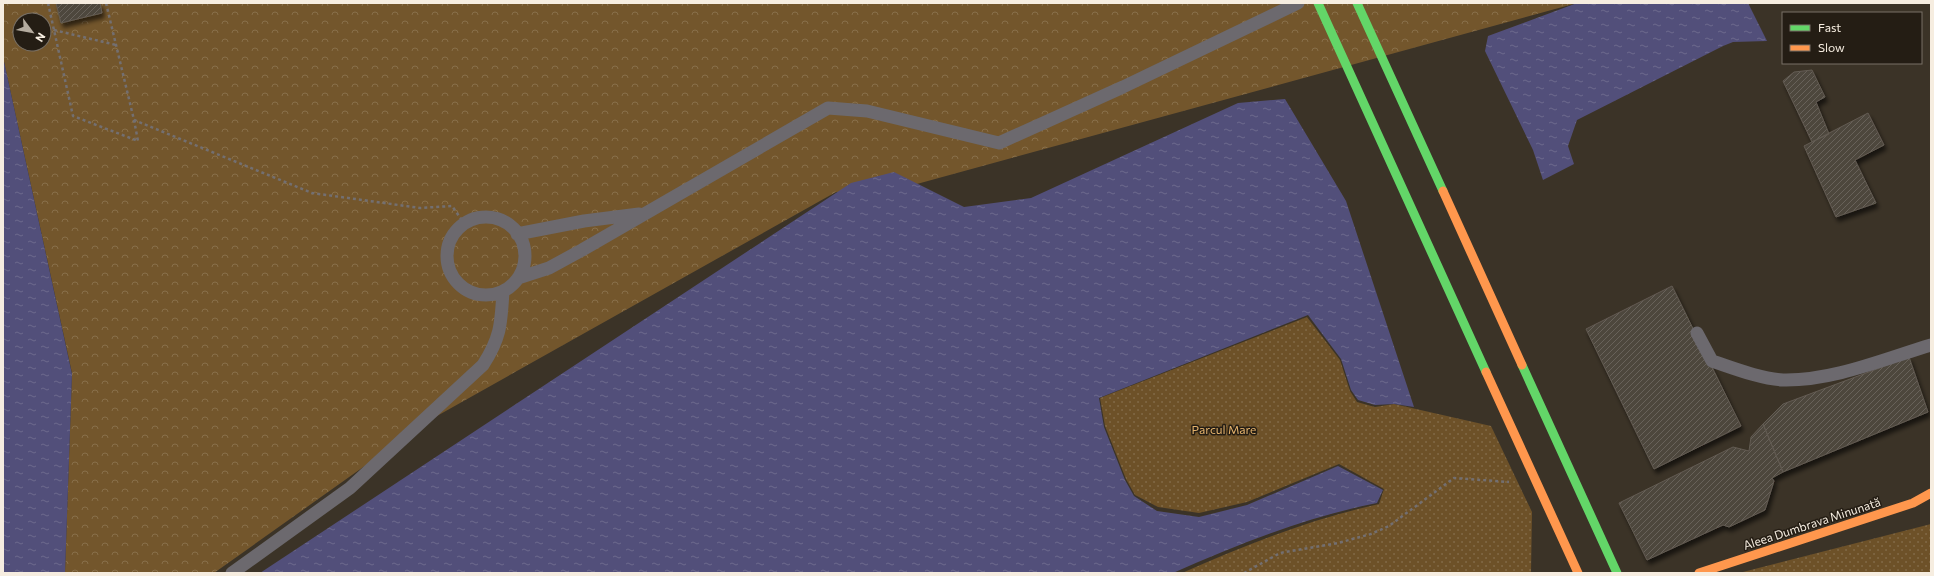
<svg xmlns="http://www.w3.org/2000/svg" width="1934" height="576" viewBox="0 0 1934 576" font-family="Commissioner,sans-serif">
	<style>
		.forest { fill: url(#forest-crowns); fill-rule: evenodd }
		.park { fill: url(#park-dots) }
		.water { fill: url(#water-ripples) }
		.building { fill: url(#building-hatch); stroke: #625b52; filter: url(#shadow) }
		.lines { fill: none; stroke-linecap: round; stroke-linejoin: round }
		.path { stroke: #736f71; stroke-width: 2.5; stroke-dasharray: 3 3; stroke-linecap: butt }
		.lane { stroke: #6c696e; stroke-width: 13 }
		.fast { stroke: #63d668; stroke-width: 9 }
		.slow { stroke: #ff974d; stroke-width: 9 }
		.labels { text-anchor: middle; stroke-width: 3; stroke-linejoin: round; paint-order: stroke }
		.park-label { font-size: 12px; fill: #e6b46d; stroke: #241d14 }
		.street-label { font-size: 12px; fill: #f6ede0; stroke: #241d14 }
	</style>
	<defs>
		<pattern id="forest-crowns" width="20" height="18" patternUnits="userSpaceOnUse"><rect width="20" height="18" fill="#73562c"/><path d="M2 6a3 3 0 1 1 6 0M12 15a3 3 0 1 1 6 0" fill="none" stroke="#886f4a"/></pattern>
		<pattern id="park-dots" width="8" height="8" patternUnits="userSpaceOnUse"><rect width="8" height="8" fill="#6d5128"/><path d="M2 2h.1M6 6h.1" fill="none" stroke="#826a47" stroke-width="1.8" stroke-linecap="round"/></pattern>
		<pattern id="water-ripples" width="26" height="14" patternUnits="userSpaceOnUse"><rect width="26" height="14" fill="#524f7a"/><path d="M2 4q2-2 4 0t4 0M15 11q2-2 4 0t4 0" fill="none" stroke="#6c698d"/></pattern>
		<pattern id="building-hatch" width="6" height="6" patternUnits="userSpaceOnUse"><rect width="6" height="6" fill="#4e473e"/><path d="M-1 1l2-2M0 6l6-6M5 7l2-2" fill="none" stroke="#68625a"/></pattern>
		<filter id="shadow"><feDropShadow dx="2.5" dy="4.5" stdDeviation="2" flood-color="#0009"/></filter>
	</defs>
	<rect width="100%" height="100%" fill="#3b3327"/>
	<path class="forest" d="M 3,3 L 1577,3 L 895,190 L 836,192 L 428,421 L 214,573 L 65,573 L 72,373 L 3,57 ZM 20,20 L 44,20 L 44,44 L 20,44 Z"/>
	<path class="park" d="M 1307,317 L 1340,360 L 1350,391 L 1357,402 L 1375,407 L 1394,404 L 1491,426 L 1532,512 L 1531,573 L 1182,573 C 1246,545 1310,519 1379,504 L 1384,489 L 1339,464 L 1247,502 L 1199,513 L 1158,507 L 1135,495 L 1126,479 L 1105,426 L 1100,398 Z
		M 1931,524 L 1931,573 L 1739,573 Z"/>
	<path class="water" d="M 1577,3 L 1748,3 L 1767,41 L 1733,42 L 1723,46 L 1577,120 L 1568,146 L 1574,164 L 1543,180 L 1533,150 L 1485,51 L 1488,36 Z
		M 3,57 L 72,374 L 65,573 L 3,573 Z
		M 1285,99 L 1346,201 L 1414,407 L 1394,404 L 1375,405 L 1358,400 L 1351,390 L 1341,359 L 1308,315 L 1099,398 L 1104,427 L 1125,480 L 1134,496 L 1157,511 L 1199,517 L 1247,505 L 1338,466 L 1383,490 L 1377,503 C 1306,517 1239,544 1173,573 L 260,573 L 851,183 L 894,172 L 964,207 L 1031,198 L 1238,103 Z"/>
	<path class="building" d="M 56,3 L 100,3 L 102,13 L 61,23 Z
		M 1812,70 L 1825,97 L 1816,102 L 1829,134 L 1812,142 L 1783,81 L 1794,72 Z
		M 1868,113 L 1884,145 L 1855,160 L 1876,203 L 1836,217 L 1804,146 Z
		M 1672,286 L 1741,426 L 1654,469 L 1586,329 Z
		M 1909,357 L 1928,412 L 1783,472 L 1763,424 L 1783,404 Z
		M 1763,424 L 1783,472 L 1772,478 L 1774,481 L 1765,510 L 1729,527 L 1723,525 L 1647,560 L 1619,503 L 1733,447 L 1749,451 L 1751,437 Z"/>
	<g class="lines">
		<path class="path" d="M 48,3 L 73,116 L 138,141 L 134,120
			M 106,3 L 134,120 L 312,193 L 420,208 L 452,206 L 464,223
			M 54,30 L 116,45
			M 1244,573 L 1280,553 L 1338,543 L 1371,534 L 1389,526 L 1454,478 L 1509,482"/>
		<path class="lane" d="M447 256a39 39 0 1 1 78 0a39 39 0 1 1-78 0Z
			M 517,234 L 584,221 L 639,214
			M 518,278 L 549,268 L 582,250 L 828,108 L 867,111 L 999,143 L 1123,87 L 1298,3
			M 1697,333 L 1712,361 C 1733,368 1761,379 1783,380 C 1833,381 1884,359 1931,345
			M 232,573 L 350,488 L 483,365 C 501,337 501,324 503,291"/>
		<path class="fast" d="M 1318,3 L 1486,372
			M 1357,3 L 1443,191
			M 1522,365 L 1617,573"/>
		<path class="slow" d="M 1443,191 L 1522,365
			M 1486,372 L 1578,573
			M 1699,573 L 1913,503 L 1931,493"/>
	</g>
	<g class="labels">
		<g class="park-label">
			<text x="1224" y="434">Parcul Mare</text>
		</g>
		<g class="street-label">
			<text transform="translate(1812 524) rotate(-18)" y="4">Aleea Dumbrava Minunată</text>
		</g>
	</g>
	<rect width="1934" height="576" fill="none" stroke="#f6ede0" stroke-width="8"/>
	<rect x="1782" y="12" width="140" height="52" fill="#241d14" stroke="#787066"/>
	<rect x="1790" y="25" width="20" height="6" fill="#63d668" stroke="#787066"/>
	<text x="1818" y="32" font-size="12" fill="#f6ede0">Fast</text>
	<rect x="1790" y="45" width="20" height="6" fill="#ff974d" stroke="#787066"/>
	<text x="1818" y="52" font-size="12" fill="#f6ede0">Slow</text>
	<g transform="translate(32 32) rotate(122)"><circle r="19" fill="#241d14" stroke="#787066"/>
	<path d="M0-3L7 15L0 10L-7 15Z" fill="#b5ac9f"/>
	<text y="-6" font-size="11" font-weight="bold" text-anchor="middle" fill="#f6ede0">N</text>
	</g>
</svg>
